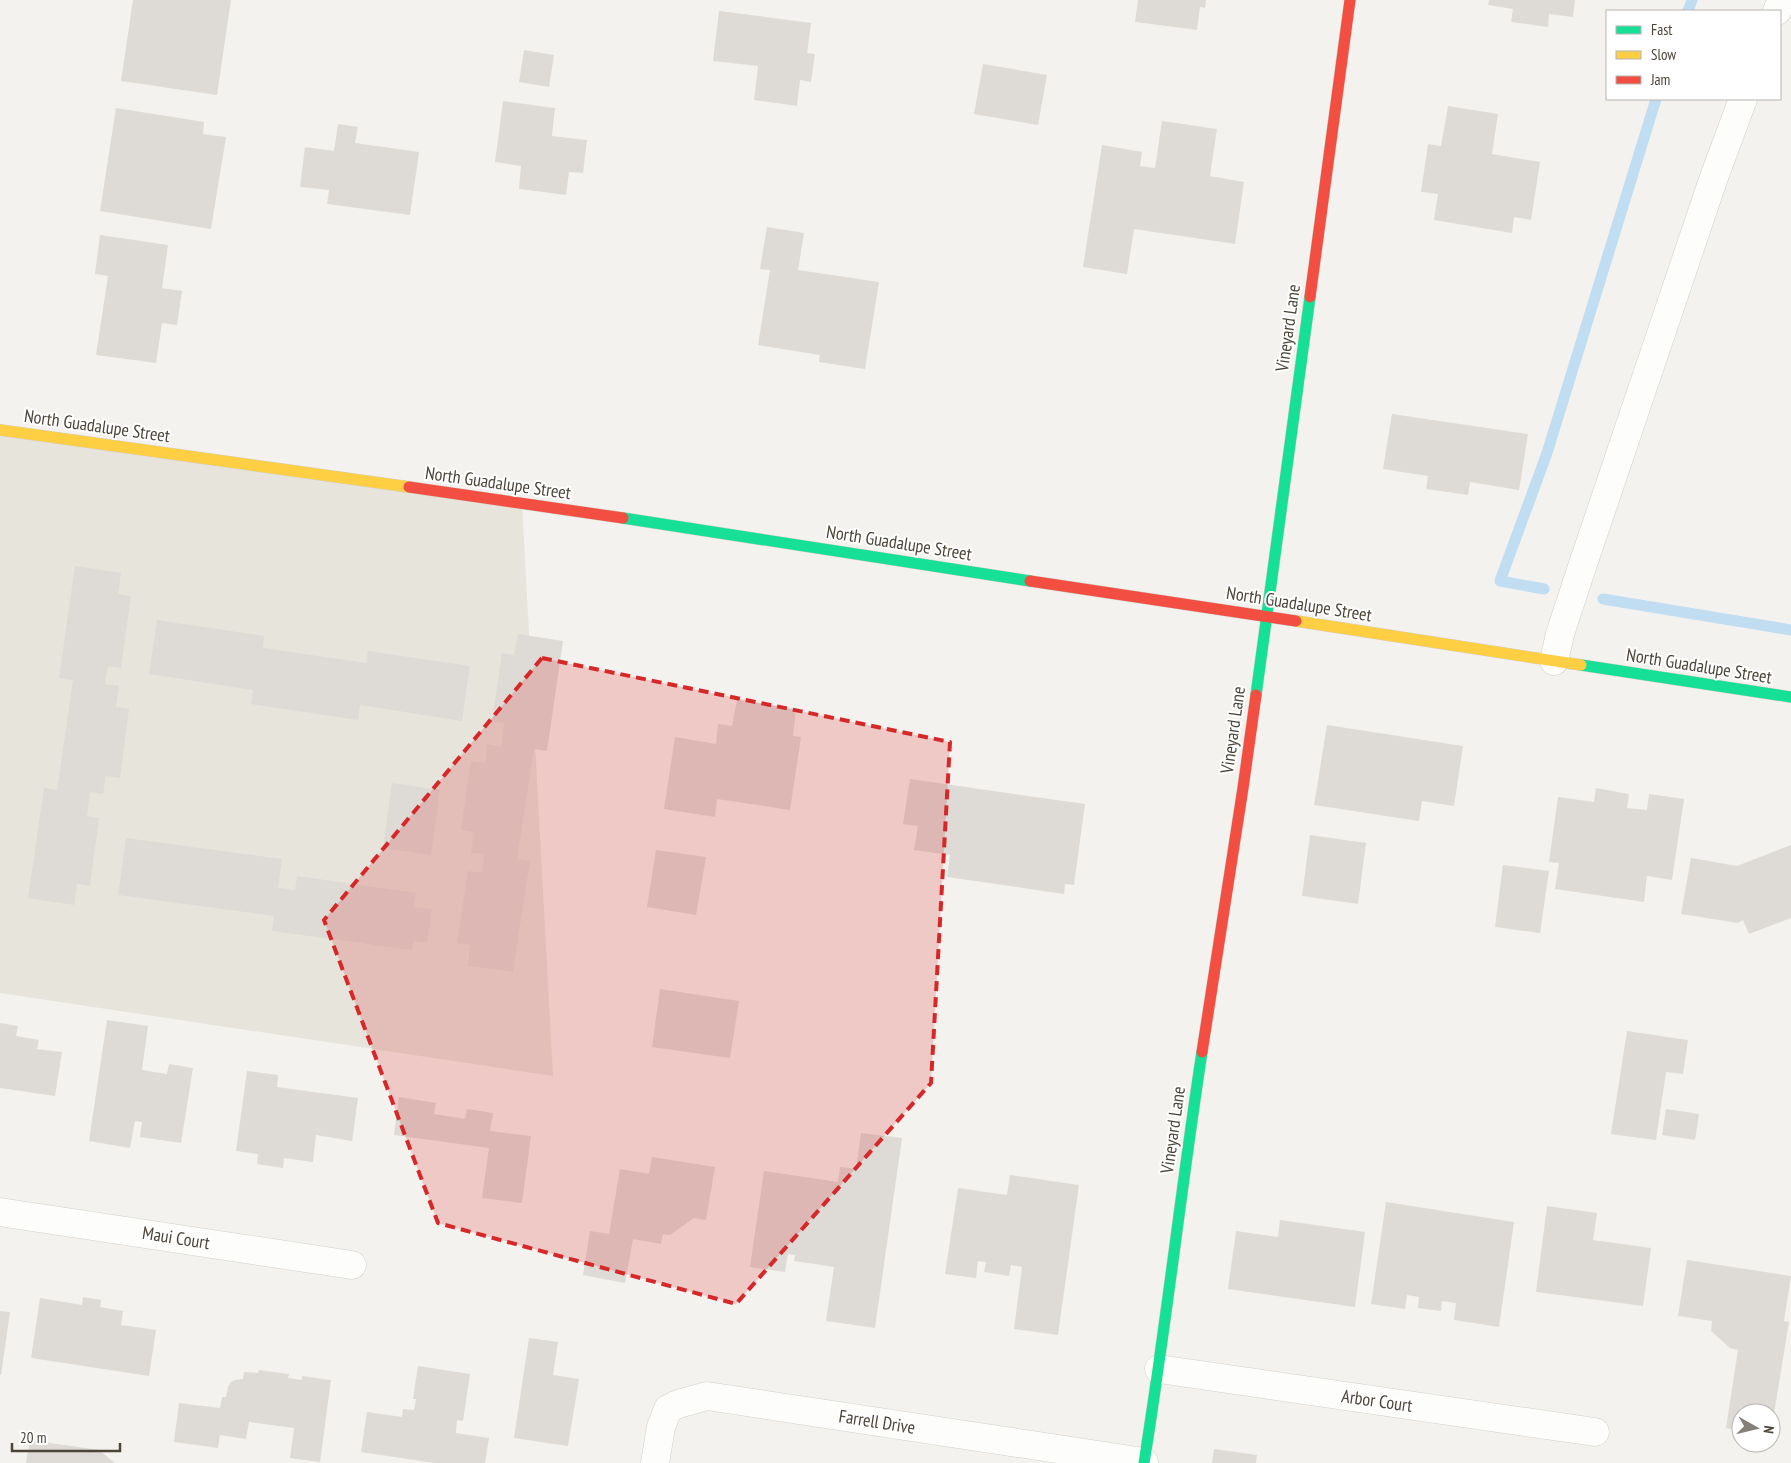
<svg xmlns="http://www.w3.org/2000/svg" width="1791" height="1463" viewBox="0 0 1791 1463" font-family="'PT Sans Narrow',sans-serif">
	<style>
		.residential { fill: #e7e4dc }
		.lines { fill: none; stroke-linecap: round; stroke-linejoin: round }
		.stream { stroke: #c0ddf1; stroke-width: 11 }
		.building { fill: #dedbd6 }
		.street-casing { stroke: #d2d0cb; stroke-width: 29 }
		.fast-casing { stroke: #d3cfc5; stroke-width: 12 }
		.slow-casing { stroke: #d3cfc5; stroke-width: 12 }
		.jam-casing { stroke: #d3cfc5; stroke-width: 12 }
		.street { stroke: #fdfdfc; stroke-width: 28 }
		.fast { stroke: #16e098; stroke-width: 11 }
		.slow { stroke: #ffcf43; stroke-width: 11 }
		.jam { stroke: #f24e42; stroke-width: 11 }
		.marked { fill: #d62828; fill-opacity: 0.2; stroke: #d62828; stroke-width: 4; stroke-dasharray: 10 6; stroke-linejoin: round }
		.labels { text-anchor: middle; stroke-width: 4; stroke-linejoin: round; paint-order: stroke }
		.street-label { font-size: 18px; fill: #4b4439; stroke: #fff }
	</style>
	<rect width="100%" height="100%" fill="#f4f2ee"/>
	<path class="residential" d="M 0,430 L 522,503 L 553,1076 L 0,993 Z"/>
	<g class="lines">
		<path class="stream" d="M 1688,11 L 1692,0
			M 1544,589 L 1500,581 L 1547,453 L 1656,99
			M 1603,599 L 1791,630"/>
	</g>
	<path class="building" d="M 133,0 L 231,0 L 217,95 L 121,81 Z
		M 1138,0 L 1206,0 L 1205,8 L 1200,7 L 1197,30 L 1135,22 Z
		M 1489,0 L 1575,0 L 1573,17 L 1549,14 L 1548,27 L 1511,22 L 1513,9 L 1488,5 Z
		M 719,11 L 811,23 L 807,53 L 815,54 L 811,82 L 800,80 L 797,106 L 754,100 L 758,66 L 713,61 Z
		M 524,50 L 554,55 L 549,87 L 519,82 Z
		M 983,64 L 1047,75 L 1038,125 L 974,114 Z
		M 503,101 L 555,108 L 552,136 L 587,140 L 583,173 L 569,172 L 566,195 L 519,189 L 521,166 L 495,162 Z
		M 1448,106 L 1498,114 L 1492,154 L 1540,162 L 1531,220 L 1514,217 L 1512,233 L 1434,220 L 1438,194 L 1421,192 L 1428,144 L 1441,146 Z
		M 116,108 L 204,122 L 203,134 L 226,137 L 211,229 L 100,211 Z
		M 1162,121 L 1217,129 L 1210,176 L 1244,182 L 1235,244 L 1134,229 L 1127,274 L 1083,267 L 1102,145 L 1142,152 L 1140,166 L 1155,168 Z
		M 338,124 L 358,127 L 355,143 L 419,152 L 410,215 L 327,204 L 329,190 L 300,187 L 305,147 L 334,151 Z
		M 767,227 L 804,233 L 798,270 L 879,282 L 865,369 L 819,362 L 820,355 L 758,345 L 770,270 L 760,269 Z
		M 100,235 L 168,245 L 162,288 L 182,291 L 177,325 L 162,323 L 156,363 L 96,355 L 108,276 L 95,274 Z
		M 1392,414 L 1528,434 L 1519,490 L 1470,482 L 1468,495 L 1426,489 L 1428,476 L 1383,469 Z
		M 75,566 L 121,573 L 118,594 L 131,596 L 121,668 L 108,666 L 105,684 L 119,686 L 116,707 L 129,709 L 120,778 L 106,776 L 103,794 L 90,792 L 87,816 L 99,818 L 90,886 L 77,884 L 74,905 L 28,898 L 44,788 L 57,790 L 73,680 L 59,678 Z
		M 157,620 L 264,636 L 263,648 L 366,663 L 368,651 L 470,666 L 462,721 L 360,705 L 358,720 L 251,704 L 253,690 L 149,674 Z
		M 518,634 L 563,641 L 547,751 L 534,749 L 517,859 L 530,861 L 513,972 L 468,966 L 470,945 L 457,943 L 468,871 L 482,873 L 484,854 L 471,853 L 474,832 L 461,830 L 471,761 L 485,763 L 487,744 L 501,747 L 504,723 L 492,721 L 502,653 L 514,655 Z
		M 737,700 L 796,709 L 793,736 L 801,737 L 790,810 L 717,799 L 715,817 L 664,809 L 675,737 L 716,744 L 718,724 L 732,726 Z
		M 1327,725 L 1463,746 L 1454,806 L 1422,801 L 1419,821 L 1314,805 Z
		M 910,779 L 1085,804 L 1074,885 L 1065,884 L 1064,894 L 947,877 L 950,855 L 914,850 L 918,826 L 903,824 Z
		M 392,783 L 440,790 L 431,855 L 383,848 Z
		M 1596,788 L 1629,794 L 1627,808 L 1647,810 L 1649,794 L 1684,799 L 1672,880 L 1647,876 L 1644,902 L 1555,889 L 1559,863 L 1549,862 L 1558,797 L 1594,802 Z
		M 1310,835 L 1366,843 L 1358,904 L 1302,896 Z
		M 126,838 L 282,859 L 278,888 L 295,890 L 297,876 L 416,893 L 414,907 L 432,909 L 427,943 L 414,941 L 412,950 L 272,931 L 274,916 L 118,895 Z
		M 1791,845 L 1791,918 L 1749,934 L 1743,920 L 1738,923 L 1681,914 L 1691,858 L 1737,866 Z
		M 656,850 L 706,857 L 696,915 L 647,907 Z
		M 1503,865 L 1549,871 L 1540,933 L 1495,927 Z
		M 660,989 L 739,1001 L 730,1058 L 652,1047 Z
		M 107,1020 L 148,1026 L 142,1070 L 167,1074 L 169,1064 L 193,1068 L 181,1143 L 140,1137 L 142,1122 L 135,1121 L 130,1148 L 89,1141 Z
		M 0,1023 L 18,1026 L 16,1036 L 39,1040 L 37,1049 L 62,1052 L 55,1096 L 0,1088 Z
		M 1627,1031 L 1688,1040 L 1683,1074 L 1666,1072 L 1656,1140 L 1611,1134 Z
		M 247,1071 L 278,1075 L 277,1087 L 358,1098 L 352,1141 L 316,1135 L 313,1162 L 284,1158 L 283,1168 L 257,1164 L 258,1154 L 236,1151 Z
		M 399,1097 L 436,1103 L 434,1114 L 465,1119 L 467,1109 L 493,1113 L 490,1131 L 531,1136 L 522,1203 L 482,1198 L 489,1148 L 394,1135 Z
		M 1666,1109 L 1699,1114 L 1695,1140 L 1662,1135 Z
		M 861,1133 L 902,1138 L 875,1328 L 826,1321 L 834,1267 L 794,1261 L 795,1255 L 788,1254 L 785,1272 L 750,1267 L 764,1171 L 838,1182 L 840,1167 L 856,1169 Z
		M 652,1157 L 715,1167 L 706,1220 L 694,1218 L 670,1235 L 663,1234 L 661,1244 L 633,1239 L 625,1283 L 583,1275 L 590,1231 L 609,1234 L 620,1169 L 649,1174 Z
		M 1010,1175 L 1079,1185 L 1058,1335 L 1014,1329 L 1022,1267 L 1011,1265 L 1009,1276 L 984,1272 L 986,1262 L 978,1261 L 976,1278 L 945,1274 L 958,1188 L 1007,1195 Z
		M 1386,1202 L 1514,1222 L 1499,1327 L 1454,1320 L 1456,1303 L 1442,1301 L 1441,1311 L 1418,1308 L 1419,1297 L 1407,1295 L 1405,1309 L 1371,1304 Z
		M 1547,1206 L 1597,1213 L 1593,1240 L 1651,1248 L 1643,1306 L 1536,1292 Z
		M 1280,1220 L 1365,1232 L 1355,1307 L 1228,1289 L 1236,1231 L 1278,1237 Z
		M 1687,1260 L 1791,1276 L 1784,1321 L 1789,1322 L 1772,1426 L 1771,1413 L 1741,1413 L 1741,1431 L 1726,1428 L 1738,1350 L 1730,1348 L 1711,1331 L 1712,1321 L 1678,1316 Z
		M 83,1297 L 101,1300 L 100,1307 L 123,1311 L 121,1325 L 156,1330 L 149,1376 L 31,1358 L 40,1298 L 82,1305 Z
		M 0,1311 L 10,1312 L 1,1375 L 0,1375 Z
		M 529,1338 L 558,1342 L 553,1375 L 579,1379 L 568,1446 L 514,1438 Z
		M 418,1366 L 470,1374 L 463,1421 L 457,1420 L 456,1433 L 489,1438 L 485,1463 L 434,1463 L 361,1452 L 367,1412 L 402,1417 L 403,1409 L 414,1410 L 416,1399 L 413,1399 Z
		M 259,1370 L 289,1374 L 288,1378 L 302,1380 L 302,1376 L 331,1380 L 320,1462 L 290,1458 L 294,1428 L 249,1422 L 246,1439 L 220,1435 L 218,1448 L 174,1442 L 179,1403 L 220,1408 L 222,1397 L 226,1397 L 228,1387 L 231,1382 L 235,1380 L 243,1379 L 244,1372 L 258,1373 Z
		M 30,1440 L 99,1450 L 115,1463 L 26,1463 Z
		M 1214,1449 L 1257,1455 L 1256,1463 L 1212,1463 Z"/>
	<g class="lines">
		<defs>
			<path id="street" d="M 1777,11 L 1782,0
				M 1554,661 L 1560,634 L 1582,567 L 1713,180 L 1743,99
				M 0,1212 L 352,1265
				M 1159,1369 L 1595,1432
				M 655,1463 L 661,1427 L 668,1409 L 678,1404 L 707,1396 L 1144,1462"/>
			<path id="fast" d="M 623,518 L 1030,581
				M 1581,665 L 1791,697
				M 1256,695 L 1310,297
				M 1144,1463 C 1166,1326 1181,1189 1202,1052"/>
			<path id="slow" d="M 0,430 L 409,487
				M 1296,621 L 1581,665"/>
			<path id="jam" d="M 1310,297 L 1350,0
				M 409,487 L 623,518
				M 1030,581 L 1296,621
				M 1202,1052 L 1243,788 L 1256,695"/>
		</defs>
		<use href="#street" class="street-casing"/>
		<use href="#fast" class="fast-casing"/>
		<use href="#slow" class="slow-casing"/>
		<use href="#jam" class="jam-casing"/>
		<use href="#street" class="street"/>
		<use href="#fast" class="fast"/>
		<use href="#slow" class="slow"/>
		<use href="#jam" class="jam"/>
	</g>
	<path class="marked" d="M 542,658 L 950,742 L 931,1083 L 736,1304 L 438,1223 L 324,920 Z"/>
	<g class="labels">
		<g class="street-label">
			<text transform="translate(1288 328) rotate(-82)" y="6">Vineyard Lane</text>
			<text transform="translate(97 426) rotate(8)" y="6">North Guadalupe Street</text>
			<text transform="translate(498 483) rotate(8)" y="6">North Guadalupe Street</text>
			<text transform="translate(899 543) rotate(9)" y="6">North Guadalupe Street</text>
			<text transform="translate(1299 604) rotate(9)" y="6">North Guadalupe Street</text>
			<text transform="translate(1699 666) rotate(9)" y="6">North Guadalupe Street</text>
			<text transform="translate(1233 730) rotate(-82)" y="6">Vineyard Lane</text>
			<text transform="translate(1173 1130) rotate(-82)" y="6">Vineyard Lane</text>
			<text transform="translate(176 1238) rotate(9)" y="6">Maui Court</text>
			<text transform="translate(1377 1401) rotate(8)" y="6">Arbor Court</text>
			<text transform="translate(877 1422) rotate(9)" y="6">Farrell Drive</text>
		</g>
	</g>
	<rect x="1606" y="10" width="175" height="90" fill="#ffffff" stroke="#b7b4b0"/>
	<rect x="1616" y="26" width="25" height="8" fill="#16e098" stroke="#b7b4b0"/>
	<text x="1651" y="35" font-size="15" fill="#4b4439">Fast</text>
	<rect x="1616" y="51" width="25" height="8" fill="#ffcf43" stroke="#b7b4b0"/>
	<text x="1651" y="60" font-size="15" fill="#4b4439">Slow</text>
	<rect x="1616" y="76" width="25" height="8" fill="#f24e42" stroke="#b7b4b0"/>
	<text x="1651" y="85" font-size="15" fill="#4b4439">Jam</text>
	<g transform="translate(1756 1428) rotate(98)"><circle r="24" fill="#ffffff" stroke="#b7b4b0"/>
	<path d="M0-4L9 19L0 12L-9 19Z" fill="#868178"/>
	<text y="-8" font-size="14" font-weight="bold" text-anchor="middle" fill="#4b4439">N</text>
	</g>
	<path d="M12 1443v8h108v-8" fill="none" stroke="#4b4439" stroke-width="2.5"/>
	<text x="20" y="1443" font-size="15" fill="#4b4439" stroke="#ffffff" stroke-width="4" paint-order="stroke">20 m</text>
</svg>
